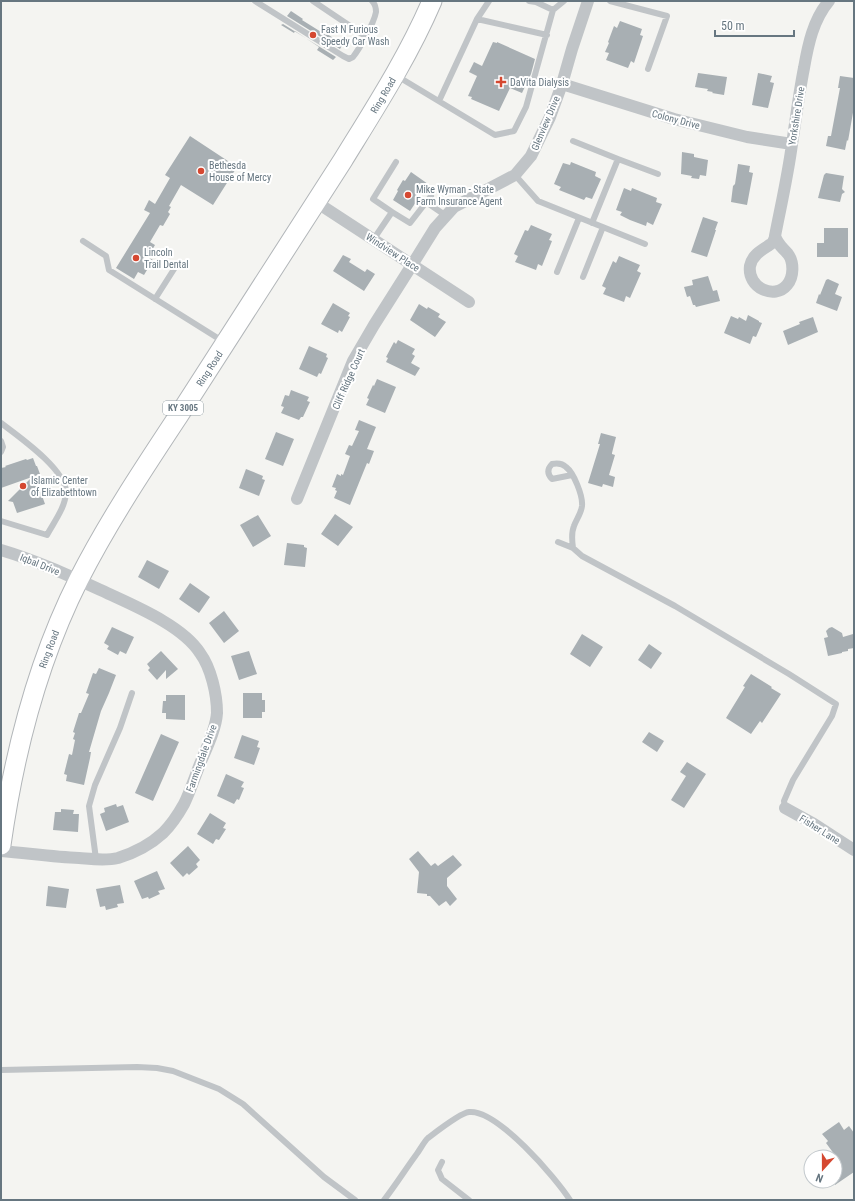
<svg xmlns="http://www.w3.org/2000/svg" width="855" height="1201" viewBox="0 0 855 1201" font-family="'Roboto Condensed',sans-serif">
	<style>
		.building { fill: #a8afb3 }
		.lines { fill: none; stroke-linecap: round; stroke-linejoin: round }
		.primary-casing { stroke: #b2b6b9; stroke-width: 21 }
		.service { stroke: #c0c4c7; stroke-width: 6 }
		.minor { stroke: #c0c4c7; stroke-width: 12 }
		.primary { stroke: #fff; stroke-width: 19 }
		.poi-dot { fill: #d54831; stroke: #fff; stroke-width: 1.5 }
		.labels { text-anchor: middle; stroke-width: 4; stroke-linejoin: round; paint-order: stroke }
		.shield { fill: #fff; stroke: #949fa6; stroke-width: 1 }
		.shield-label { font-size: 9px; font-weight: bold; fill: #667680 }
		.poi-label { font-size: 10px; fill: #667680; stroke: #fff; text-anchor: start }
		.street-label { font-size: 10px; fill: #667680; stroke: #fff }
	</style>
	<rect width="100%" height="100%" fill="#f4f4f1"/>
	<path class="building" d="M 291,11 L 303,19 L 302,20 L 326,35 L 327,34 L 343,44 L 340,49 L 287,16 Z
		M 620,21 L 642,29 L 640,35 L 643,36 L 634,63 L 631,61 L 628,68 L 606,60 L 609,53 L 605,52 L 609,43 L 608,42 L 614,26 L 617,28 Z
		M 283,24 L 336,57 L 333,60 L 317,50 L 319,47 L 295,31 L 294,33 L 281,25 Z
		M 493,42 L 497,43 L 497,42 L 535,59 L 531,74 L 522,93 L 510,88 L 499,111 L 471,99 L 472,97 L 468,96 L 477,76 L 469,72 L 474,62 L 482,66 Z
		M 698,73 L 727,77 L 724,95 L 712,93 L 713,92 L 707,91 L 708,89 L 695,87 Z
		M 758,73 L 772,76 L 770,82 L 774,83 L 768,108 L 752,105 Z
		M 840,76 L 854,78 L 854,107 L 848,141 L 847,140 L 845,150 L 826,146 L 828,136 L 831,136 L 840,88 L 838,88 Z
		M 190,136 L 237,167 L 213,205 L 181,185 L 169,206 L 171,207 L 168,212 L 170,214 L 163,226 L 160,225 L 150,242 L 155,245 L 148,257 L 153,260 L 144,275 L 138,272 L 134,279 L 116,268 L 150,213 L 144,210 L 149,200 L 155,204 L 170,178 L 165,175 Z
		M 682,152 L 694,154 L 694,157 L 708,160 L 706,176 L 700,175 L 699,179 L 691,178 L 692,176 L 681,174 Z
		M 571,162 L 596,172 L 595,176 L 601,179 L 592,199 L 586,197 L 584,200 L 559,190 L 561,187 L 554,184 L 563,163 L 570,165 Z
		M 738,164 L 750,166 L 749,172 L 753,173 L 747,205 L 731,202 L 733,186 L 735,184 Z
		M 411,172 L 428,184 L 410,211 L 393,200 L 398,191 L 397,190 L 403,180 L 405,181 Z
		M 826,173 L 844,176 L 842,189 L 845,192 L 842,194 L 840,202 L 818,198 L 824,175 Z
		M 624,188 L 631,191 L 632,188 L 657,198 L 656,202 L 662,204 L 653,225 L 647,222 L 646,226 L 630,220 L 620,215 L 622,212 L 616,210 Z
		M 703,217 L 718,222 L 715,230 L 716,230 L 707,257 L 691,252 Z
		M 531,225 L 552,234 L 549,240 L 552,241 L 542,266 L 538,264 L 536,270 L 515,262 L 518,256 L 514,254 L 525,230 L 528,231 Z
		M 824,228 L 848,228 L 848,257 L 817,257 L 817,243 L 824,243 Z
		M 343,255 L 351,259 L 349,262 L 365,272 L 367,269 L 375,274 L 364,291 L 333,271 Z
		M 619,256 L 640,265 L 637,271 L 641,273 L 630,298 L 626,296 L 624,302 L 603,294 L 606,288 L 602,286 L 613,261 L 616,263 Z
		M 708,276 L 713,291 L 717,290 L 720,301 L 696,307 L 695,305 L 693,305 L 690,296 L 687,297 L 684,287 L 693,285 L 692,280 Z
		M 828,279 L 839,284 L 835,294 L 842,297 L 837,311 L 816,303 L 819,294 L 820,295 L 826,280 Z
		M 333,303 L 350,313 L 348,316 L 350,317 L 342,332 L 339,330 L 338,333 L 321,324 Z
		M 419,304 L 427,309 L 428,307 L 440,314 L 438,317 L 446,322 L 435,337 L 410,320 Z
		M 748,315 L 759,321 L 759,322 L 762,323 L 756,337 L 753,336 L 750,344 L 724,333 L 731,316 L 738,319 L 739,317 L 746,321 Z
		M 813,317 L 818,332 L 788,345 L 783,331 L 800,324 L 799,322 Z
		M 398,340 L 415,349 L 412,354 L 415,356 L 411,363 L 420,368 L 415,376 L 386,362 L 388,358 L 386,357 L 394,342 L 396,344 Z
		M 309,346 L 327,354 L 326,357 L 328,358 L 321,374 L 319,373 L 317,377 L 299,369 Z
		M 377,379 L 396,387 L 385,413 L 366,405 L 369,399 L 367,398 L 373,385 L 374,386 Z
		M 291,390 L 309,397 L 307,401 L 310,402 L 303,417 L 301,417 L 299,420 L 281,413 L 284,407 L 281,406 L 285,395 L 289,396 Z
		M 359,420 L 376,427 L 367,449 L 374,451 L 369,464 L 367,463 L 350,505 L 334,498 L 337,491 L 335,490 L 336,488 L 332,487 L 337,474 L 341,476 L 341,474 L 343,475 L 350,456 L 345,454 L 349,445 L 352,446 L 359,431 L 355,430 Z
		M 276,432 L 294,439 L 283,466 L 265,459 Z
		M 601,433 L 616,437 L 612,453 L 612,454 L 615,455 L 609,475 L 615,477 L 613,487 L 603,484 L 602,487 L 588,483 L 600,444 L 598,444 Z
		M 33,458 L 36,466 L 37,466 L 40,474 L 35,476 L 45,504 L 17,513 L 13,502 L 8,501 L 32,477 L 1,488 L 1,468 L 6,467 L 5,466 L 26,459 L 27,460 Z
		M 246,469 L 263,476 L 262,479 L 265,480 L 259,496 L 239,488 Z
		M 335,514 L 353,527 L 338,546 L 321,534 Z
		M 258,515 L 271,536 L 253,547 L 240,525 Z
		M 287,543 L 304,545 L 304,547 L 307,548 L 305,567 L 284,565 Z
		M 147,560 L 169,571 L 159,589 L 138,577 Z
		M 190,583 L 210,597 L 199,613 L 179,599 Z
		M 224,611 L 239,631 L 224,643 L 209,623 Z
		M 112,627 L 134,637 L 126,654 L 120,651 L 118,655 L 107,649 L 109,646 L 104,643 Z
		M 832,627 L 842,633 L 843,637 L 853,634 L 854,648 L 848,649 L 848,651 L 842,652 L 842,653 L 828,656 L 824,638 L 828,637 L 826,631 L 829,628 Z
		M 582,634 L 603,647 L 590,667 L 570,654 Z
		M 649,644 L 662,653 L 651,669 L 638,660 Z
		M 161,651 L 178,669 L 166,679 L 166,670 L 157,680 L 148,670 L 150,668 L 147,664 Z
		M 249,651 L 257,674 L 239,680 L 231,656 Z
		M 99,668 L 116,675 L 109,693 L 101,711 L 89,752 L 91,752 L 90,758 L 84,785 L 66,781 L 67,775 L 64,774 L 69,754 L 72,755 L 75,740 L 73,739 L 75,733 L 73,732 L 79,713 L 81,713 L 89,694 L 86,693 L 93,673 L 96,674 Z
		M 751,674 L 772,687 L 771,688 L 781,694 L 762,723 L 760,721 L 751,734 L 726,718 L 745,687 L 743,686 Z
		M 243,693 L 262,693 L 262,700 L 265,700 L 265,712 L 262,712 L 262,718 L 243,718 Z
		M 166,695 L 185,695 L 185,720 L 166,719 L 166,713 L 162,713 L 163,701 L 166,701 Z
		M 649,732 L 664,741 L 657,752 L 642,742 Z
		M 161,734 L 179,742 L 153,801 L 135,793 Z
		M 242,735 L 259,741 L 257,747 L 260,748 L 254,765 L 234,758 Z
		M 687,762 L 706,774 L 684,808 L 671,800 L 686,776 L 680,772 Z
		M 226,774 L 244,782 L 241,787 L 244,788 L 239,800 L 237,799 L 234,804 L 217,796 Z
		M 116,804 L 117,807 L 123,805 L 129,822 L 106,831 L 100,814 L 105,812 L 104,808 Z
		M 61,809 L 74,810 L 73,814 L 79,814 L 78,832 L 53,830 L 55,812 L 61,812 Z
		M 210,813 L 226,823 L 223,828 L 226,829 L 219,840 L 216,839 L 213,844 L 197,834 Z
		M 188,846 L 200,860 L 196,864 L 198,867 L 189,875 L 187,873 L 183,877 L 170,863 Z
		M 418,851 L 431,866 L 435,863 L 438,866 L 453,855 L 462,865 L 447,878 L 447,886 L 457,899 L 450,906 L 446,901 L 439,906 L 430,896 L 427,896 L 427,894 L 417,893 L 419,872 L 409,859 Z
		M 157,871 L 165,889 L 158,891 L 160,894 L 149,899 L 148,897 L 142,899 L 134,881 Z
		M 120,885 L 124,903 L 117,904 L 118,907 L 106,910 L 105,906 L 100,907 L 96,889 Z
		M 48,886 L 69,889 L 66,908 L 46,906 Z
		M 839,1122 L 844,1130 L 849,1126 L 854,1133 L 854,1172 L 835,1185 L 835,1168 L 840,1165 L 839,1163 L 840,1162 L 826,1143 L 828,1141 L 822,1134 Z"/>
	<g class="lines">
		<defs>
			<g id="primary">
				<path id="s1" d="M 1,845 C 14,753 37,662 79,579 C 108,522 144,468 179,415 C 234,330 289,245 343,160 C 375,108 408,57 432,1"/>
			</g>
		</defs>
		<use href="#primary" class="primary-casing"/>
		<path class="service" d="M 255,1 L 343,56 L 349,59 L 353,57 C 360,48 374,23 376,12 C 376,7 375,4 372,1
			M 313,1 L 365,36
			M 610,1 L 667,16 L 648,69
			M 553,10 L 564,1
			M 477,19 L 547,35
			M 397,76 L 495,135 L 514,131 L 526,107 L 553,10 L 536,2 L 529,1
			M 439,101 L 477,19 L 489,1
			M 573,141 L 618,159
			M 515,175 L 538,201 L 645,244
			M 426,202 L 445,215
			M 392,212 L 410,223 L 431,196
			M 592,223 L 618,159 L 658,174
			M 373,240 L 392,212 L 373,199 L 396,162
			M 83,241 L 106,256 L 109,270 L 224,342
			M 557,272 L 579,218
			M 583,277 L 603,227
			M 155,299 L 176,266
			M 1,423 C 18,436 67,470 66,493 C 65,508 54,522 47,535 L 1,521
			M 1,441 L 3,447 L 1,452
			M 572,475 L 552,479 C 547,474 547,469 552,464 C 557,463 562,463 566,467 C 574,473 583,496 582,506 C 581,514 576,520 574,526 C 571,533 572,541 573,548
			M 558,542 L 573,548 L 582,556 L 675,606 L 789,674 L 836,704 L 832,716 L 793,780 L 784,801 L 785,808
			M 96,859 L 89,806 L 95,785 L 120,728 L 132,693
			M 1,1070 L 137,1067 L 157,1068 L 173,1071 L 219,1089 L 243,1104 L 324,1177 L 355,1200
			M 442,1162 L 438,1170 L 442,1179 L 469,1200
			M 384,1200 C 395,1186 405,1170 416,1155 C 420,1150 423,1143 428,1138 C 436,1132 460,1113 469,1112 C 497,1109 556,1178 570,1200"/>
		<path class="minor" d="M 562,84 L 674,119 L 747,137 L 792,144
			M 316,202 L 469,302
			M 775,236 C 778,245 782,247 788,254 C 794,262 794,277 787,285 C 775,300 747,288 750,266 C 752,256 760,251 768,246 C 769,245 773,243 773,242 C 774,240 775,238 775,236 C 781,205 788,175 792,144 C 796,118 799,93 804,68 C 808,45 813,20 829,1
			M 297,499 L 353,361 L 374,325 L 412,265 L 435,228 L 454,207 L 515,175 L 531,156 L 550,117 L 562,84 L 572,49 L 588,1
			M 1,550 C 38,561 72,577 107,593 C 135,606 183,626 200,653 C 211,668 217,694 217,713 C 216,728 208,745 202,759 C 196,773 191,790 184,804 C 179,813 171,825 163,833 C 151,844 134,853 118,858 C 105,861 92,859 79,858 C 53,857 27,853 1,851
			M 785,808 L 814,824 L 854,850"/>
		<use href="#primary" class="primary"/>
	</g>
	<g class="poi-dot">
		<circle cx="313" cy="35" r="4"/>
		<path d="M499 76h4v4h4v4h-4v4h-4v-4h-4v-4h4z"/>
		<circle cx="201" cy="171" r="4"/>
		<circle cx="408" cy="195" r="4"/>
		<circle cx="136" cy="258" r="4"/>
		<circle cx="23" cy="486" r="4"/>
	</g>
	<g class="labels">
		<rect class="shield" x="163" y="401" width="40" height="14" rx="3"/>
		<g class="shield-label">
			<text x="183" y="411">KY 3005</text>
		</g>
		<g class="poi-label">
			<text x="321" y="33">Fast N Furious<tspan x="321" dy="12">Speedy Car Wash</tspan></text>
			<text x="510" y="86">DaVita Dialysis</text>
			<text x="209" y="169">Bethesda<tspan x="209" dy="12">House of Mercy</tspan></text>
			<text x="416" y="193">Mike Wyman - State<tspan x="416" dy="12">Farm Insurance Agent</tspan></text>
			<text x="144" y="256">Lincoln<tspan x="144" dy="12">Trail Dental</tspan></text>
			<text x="31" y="484">Islamic Center<tspan x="31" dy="12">of Elizabethtown</tspan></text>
		</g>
		<g class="street-label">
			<text dy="4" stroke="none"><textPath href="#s1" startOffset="850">Ring Road</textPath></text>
			<text transform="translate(796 116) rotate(-81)" y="4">Yorkshire Drive</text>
			<text transform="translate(676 119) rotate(15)" y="4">Colony Drive</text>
			<text transform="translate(545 123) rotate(-67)" y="4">Glenview Drive</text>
			<text transform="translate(393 252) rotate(33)" y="4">Windview Place</text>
			<text dy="4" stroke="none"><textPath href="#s1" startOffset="526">Ring Road</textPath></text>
			<text transform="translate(348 379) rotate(-66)" y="4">Cliff Ridge Court</text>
			<text transform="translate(40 564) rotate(22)" y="4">Iqbal Drive</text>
			<text dy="4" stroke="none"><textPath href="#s1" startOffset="202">Ring Road</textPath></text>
			<text transform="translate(201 758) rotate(-70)" y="4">Farmingdale Drive</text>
			<text transform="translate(820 829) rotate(32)" y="4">Fisher Lane</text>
		</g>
	</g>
	<rect width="855" height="1201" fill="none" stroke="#667680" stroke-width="4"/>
	<g transform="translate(823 1169) rotate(201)"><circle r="19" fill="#ffffff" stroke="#c2c8cc"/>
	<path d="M0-3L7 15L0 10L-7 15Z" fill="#d54831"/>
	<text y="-6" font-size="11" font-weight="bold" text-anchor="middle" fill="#667680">N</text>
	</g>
	<path d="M715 30v6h79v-6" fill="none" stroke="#667680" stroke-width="2"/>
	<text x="721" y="30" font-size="12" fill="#667680" stroke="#ffffff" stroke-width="3" paint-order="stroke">50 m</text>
</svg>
